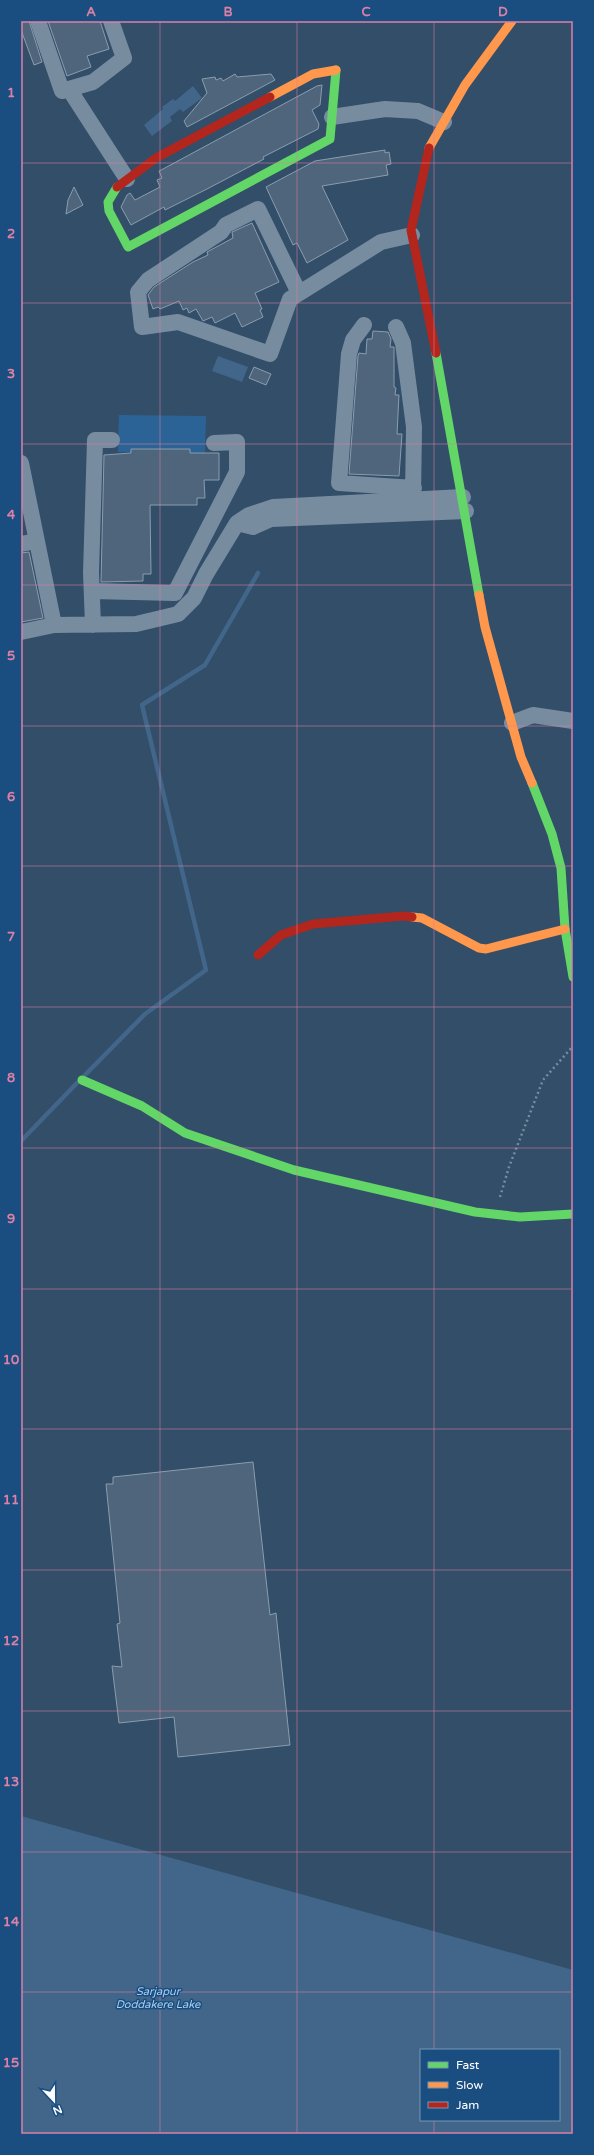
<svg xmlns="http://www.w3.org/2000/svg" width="594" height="2155" viewBox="0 0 594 2155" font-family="'Varela Round',sans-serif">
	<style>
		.green { fill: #2c6396 }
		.water { fill: #41668a; fill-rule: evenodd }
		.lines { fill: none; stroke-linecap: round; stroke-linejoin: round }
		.stream { stroke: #41668a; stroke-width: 4.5 }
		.building { fill: #4e657b; stroke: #8b9dae }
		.path { stroke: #788ca0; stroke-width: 2.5; stroke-dasharray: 2 3; stroke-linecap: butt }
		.street { stroke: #788ca0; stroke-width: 16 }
		.fast { stroke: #63d668; stroke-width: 9 }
		.slow { stroke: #ff974d; stroke-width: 9 }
		.jam { stroke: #b3261e; stroke-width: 9 }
		.grid { fill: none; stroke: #dd80a5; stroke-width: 1; stroke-opacity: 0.55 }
		.labels { text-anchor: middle; stroke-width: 3; stroke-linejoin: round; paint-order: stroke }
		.water-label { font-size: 11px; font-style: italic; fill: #aacff1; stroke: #1b4e80 }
		.neatline { fill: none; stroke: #dd80a5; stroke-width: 1.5 }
		.grid-label { font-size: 13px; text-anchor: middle; font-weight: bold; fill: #dd80a5 }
	</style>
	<rect width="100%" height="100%" fill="#324e69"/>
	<path class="green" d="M 119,415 L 206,416 L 205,453 L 118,452 Z"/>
	<path class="water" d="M 193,86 L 202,98 L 183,112 L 180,109 L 170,117 L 172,121 L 152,136 L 144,125 L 163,109 L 162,107 L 173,99 L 175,101 Z
		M 218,356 L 248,367 L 242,382 L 212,371 Z
		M 21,1816 L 573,1970 L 573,2134 L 21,2134 ZM 421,2050 L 559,2050 L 559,2120 L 421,2120 Z"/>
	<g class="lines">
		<path class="stream" d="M 85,1075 L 145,1014 L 206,970 L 142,705 L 205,665 L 258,573
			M 21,1141 L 77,1083"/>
	</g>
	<path class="building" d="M 21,21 L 29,21 L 42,62 L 34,65 L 21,30 Z
		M 48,21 L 100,21 L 109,49 L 87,56 L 91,67 L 67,76 Z
		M 235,74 L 237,77 L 271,74 L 275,80 L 187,127 L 184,121 L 207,93 L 202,79 L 215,77 L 216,80 L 221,78 L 223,81 Z
		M 322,85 L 320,105 L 312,110 L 319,124 L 318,129 L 263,157 L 264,159 L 207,189 L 165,210 L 164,207 L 131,225 L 121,207 L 127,195 L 130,193 L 135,200 L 160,187 L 157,180 L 162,178 L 159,171 L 163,169 L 317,86 Z
		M 385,150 L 385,153 L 389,152 L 391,164 L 386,165 L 388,175 L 322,186 L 348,240 L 307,263 L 297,243 L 293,245 L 266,187 L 315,161 Z
		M 74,187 L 83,205 L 66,214 L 68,200 Z
		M 252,223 L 279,282 L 255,293 L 262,309 L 260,310 L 263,317 L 242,327 L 235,313 L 215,323 L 212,317 L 203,321 L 196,309 L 189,313 L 187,308 L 183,310 L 179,301 L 160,309 L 158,307 L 153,309 L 148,295 L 154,287 L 193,262 L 208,255 L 207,252 L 233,238 L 232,232 Z
		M 373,331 L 388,332 L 391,339 L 390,347 L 394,347 L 394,387 L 396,388 L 395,395 L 399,395 L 397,434 L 402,434 L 399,476 L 349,474 L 358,356 L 359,353 L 366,354 L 367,339 L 372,339 Z
		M 254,367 L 271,374 L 266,385 L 249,378 Z
		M 131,449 L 190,449 L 190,453 L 219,453 L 219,480 L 204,480 L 205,498 L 197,498 L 197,505 L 150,505 L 151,574 L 143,574 L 143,581 L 101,582 L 104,455 L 131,453 Z
		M 29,552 L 43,618 L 21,622 L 21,553 Z
		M 253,1462 L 270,1615 L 276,1613 L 290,1745 L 178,1757 L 174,1717 L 119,1723 L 112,1666 L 122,1667 L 117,1624 L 120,1623 L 106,1484 L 113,1484 L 113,1477 Z"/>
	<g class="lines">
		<path class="path" d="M 500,1197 L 509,1167 L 543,1080 L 573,1046"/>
		<path class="street" d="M 38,21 L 62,91 L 93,82 L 124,58 L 111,21
			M 69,89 L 127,179
			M 332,117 L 385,109 L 418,111 L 444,122
			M 299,293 L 258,209 L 226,225 L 221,232 L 148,280 L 138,292 L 142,327 L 178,322 L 270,354 L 290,299 L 381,242 L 412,235
			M 364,325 L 353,340 L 349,354 L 339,483 L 414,488
			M 396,327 L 403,343 L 414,427 L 413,498
			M 21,463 L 54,625
			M 463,497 L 273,507 L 249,515 L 237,523 L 253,527 L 271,519 L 466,511
			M 21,544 L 36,541
			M 92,591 L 175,593 L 237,472 L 237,442 L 214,443
			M 93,625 L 91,573 L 95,440 L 112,440
			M 21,632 L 54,625 L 136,624 L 178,614 L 194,598 L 206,574 L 237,523
			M 512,723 L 533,715 L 573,721"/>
		<path class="fast" d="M 117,187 L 108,202 L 109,211 L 128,247 L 330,139 L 336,70
			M 436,353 L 479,595
			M 532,783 L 552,834 L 561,868 L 565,929 L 573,977
			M 82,1080 L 142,1106 L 185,1133 L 294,1170 L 475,1212 L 520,1217 L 573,1214"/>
		<path class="slow" d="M 270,97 L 313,74 L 336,70
			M 429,148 L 465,85 L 512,21
			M 479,595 L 485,627 L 521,757 L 532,783
			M 412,917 L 422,918 L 479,948 L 486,949 L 565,929"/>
		<path class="jam" d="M 429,148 L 411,230 L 436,353
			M 117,187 L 156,158 L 270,97
			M 258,955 L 281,935 L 313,924 L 403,916 L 412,917"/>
	</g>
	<path class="grid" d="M 160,21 L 160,2134M 297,21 L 297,2134M 434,21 L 434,2050M 21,163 L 573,163M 21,303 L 573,303M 21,444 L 573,444M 21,585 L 573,585M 21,726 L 573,726M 21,866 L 573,866M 21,1007 L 573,1007M 21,1148 L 573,1148M 21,1289 L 573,1289M 21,1429 L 573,1429M 21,1570 L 573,1570M 21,1711 L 573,1711M 21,1852 L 573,1852M 21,1992 L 573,1992M 434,2120 L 434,2134"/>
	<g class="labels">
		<g class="water-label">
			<text x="158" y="1995">Sarjapur<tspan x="158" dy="13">Doddakere Lake</tspan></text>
		</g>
	</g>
	<rect width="594" height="2155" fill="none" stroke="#1b4e80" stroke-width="44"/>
	<rect x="420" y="2049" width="140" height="72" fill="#1b4e80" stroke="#7695b3"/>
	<rect x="428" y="2062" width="20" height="6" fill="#63d668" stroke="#7695b3"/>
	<text x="456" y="2069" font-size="12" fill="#ffffff">Fast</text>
	<rect x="428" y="2082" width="20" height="6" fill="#ff974d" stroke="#7695b3"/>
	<text x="456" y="2089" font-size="12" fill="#ffffff">Slow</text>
	<rect x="428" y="2102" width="20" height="6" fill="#b3261e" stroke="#7695b3"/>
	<text x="456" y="2109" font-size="12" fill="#ffffff">Jam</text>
	<g transform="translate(54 2101) rotate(158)" stroke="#1b4e80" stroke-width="3" paint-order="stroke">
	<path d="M0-3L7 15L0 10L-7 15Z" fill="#ffffff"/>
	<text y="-6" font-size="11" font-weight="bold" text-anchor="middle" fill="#ffffff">N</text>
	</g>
	<rect x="22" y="22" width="550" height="2111" class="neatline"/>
	<g class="grid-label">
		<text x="91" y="16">A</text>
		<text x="228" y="16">B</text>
		<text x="366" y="16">C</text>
		<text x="503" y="16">D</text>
		<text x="11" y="97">1</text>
		<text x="11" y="238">2</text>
		<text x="11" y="378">3</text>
		<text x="11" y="519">4</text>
		<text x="11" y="660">5</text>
		<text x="11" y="801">6</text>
		<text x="11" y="941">7</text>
		<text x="11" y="1082">8</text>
		<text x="11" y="1223">9</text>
		<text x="11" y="1364">10</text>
		<text x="11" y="1504">11</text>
		<text x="11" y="1645">12</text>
		<text x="11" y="1786">13</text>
		<text x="11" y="1926">14</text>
		<text x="11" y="2067">15</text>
	</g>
</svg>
